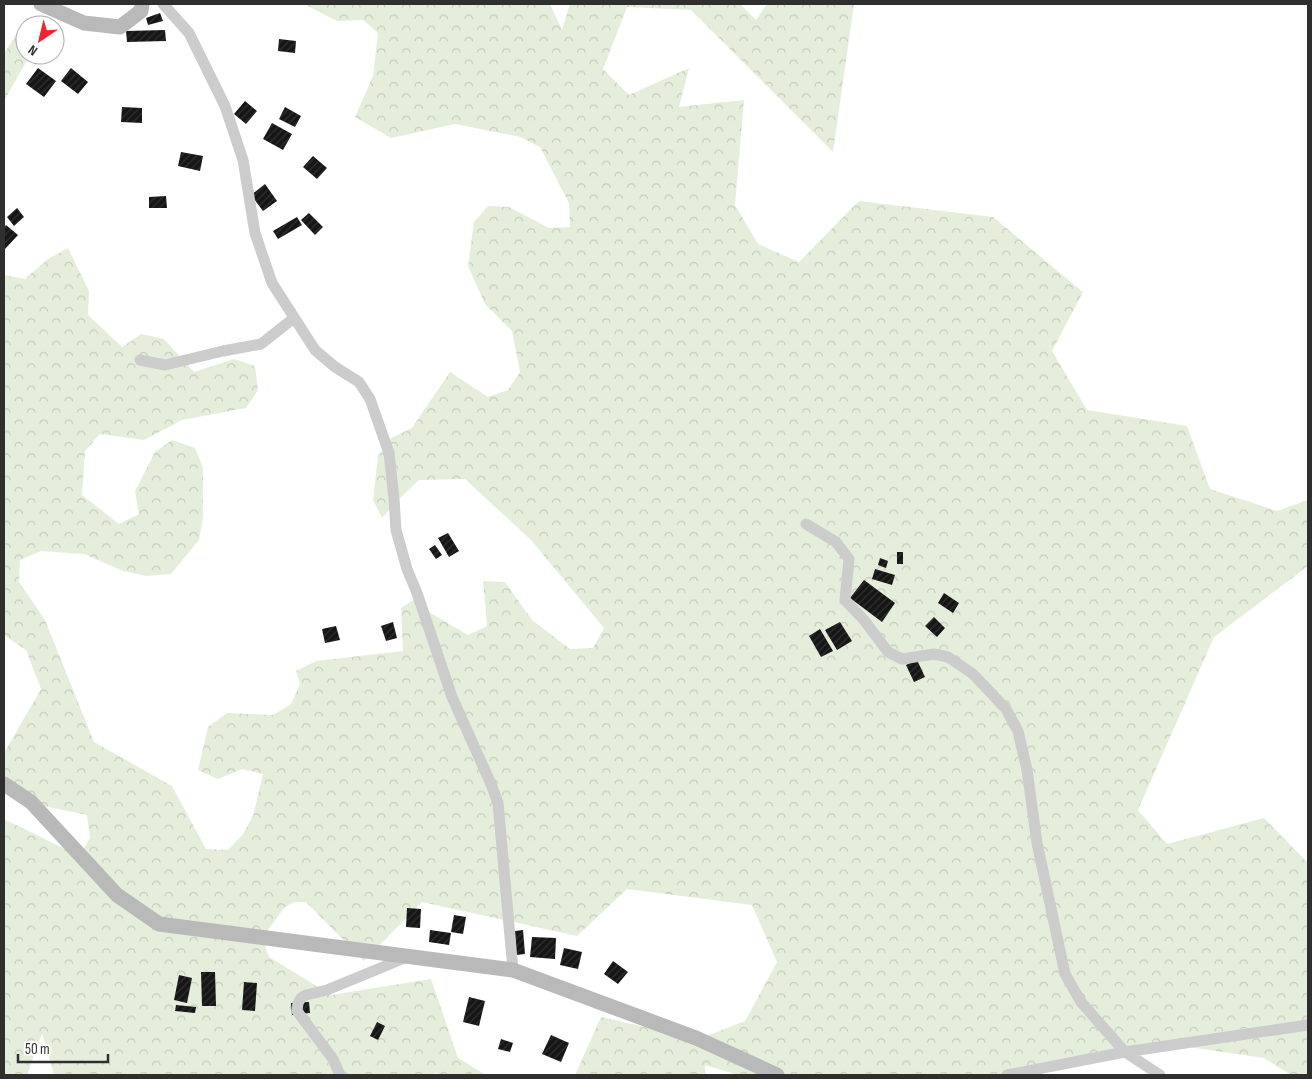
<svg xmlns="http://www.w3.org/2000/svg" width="1312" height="1079" viewBox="0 0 1312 1079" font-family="'Sofia Sans Condensed',sans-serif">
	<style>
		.forest { fill: url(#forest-crowns) }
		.building { fill: url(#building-hatch) }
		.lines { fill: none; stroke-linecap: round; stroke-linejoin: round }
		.street { stroke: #ccc; stroke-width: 11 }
		.secondary { stroke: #b9b9b9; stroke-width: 15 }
	</style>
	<defs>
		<pattern id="forest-crowns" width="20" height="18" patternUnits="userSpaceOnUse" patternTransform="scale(1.25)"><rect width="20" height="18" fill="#e5eddb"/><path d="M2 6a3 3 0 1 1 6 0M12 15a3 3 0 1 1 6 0" fill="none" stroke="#c5ccbc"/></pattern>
		<pattern id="building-hatch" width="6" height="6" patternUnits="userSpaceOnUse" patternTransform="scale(1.25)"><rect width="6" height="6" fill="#161616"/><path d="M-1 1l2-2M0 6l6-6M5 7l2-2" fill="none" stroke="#303030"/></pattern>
	</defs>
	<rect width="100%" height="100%" fill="#fff"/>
	<path class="forest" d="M 304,4 L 550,4 L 562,30 L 570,4 L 740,4 L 756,20 L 767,4 L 854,4 L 833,152 L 691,10 L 627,7 L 603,69 L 629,95 L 689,68 L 679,107 L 744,100 L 735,205 L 758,244 L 799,262 L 859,201 L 993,217 L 1083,292 L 1052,351 L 1087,410 L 1187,426 L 1210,489 L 1277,511 L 1308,500 L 1308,566 L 1214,637 L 1138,810 L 1167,844 L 1264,818 L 1308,863 L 1308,1075 L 1291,1075 L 1264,1058 L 1182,1046 L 1020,1075 L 738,1075 L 705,1065 L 706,1075 L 575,1075 L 601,1017 L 699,1039 L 745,1021 L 777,962 L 752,905 L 627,889 L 577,936 L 422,902 L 364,961 L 306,902 L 295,902 L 285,907 L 262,938 L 269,957 L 331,995 L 431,979 L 458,1058 L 486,1075 L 441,1075 L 436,1073 L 430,1075 L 54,1075 L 42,1033 L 27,1075 L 4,1075 L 4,819 L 79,856 L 90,838 L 87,815 L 34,804 L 4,783 L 4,753 L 41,689 L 26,650 L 4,635 L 4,275 L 25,279 L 48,259 L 68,248 L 89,291 L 88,315 L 122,347 L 141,334 L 164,339 L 194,372 L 234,359 L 255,366 L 258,390 L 246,408 L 182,420 L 144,440 L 100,434 L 85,451 L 82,495 L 119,524 L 139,514 L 135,491 L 155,452 L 172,440 L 195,448 L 203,468 L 203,517 L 199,540 L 171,574 L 146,576 L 123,571 L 84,554 L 41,551 L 20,560 L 19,582 L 45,620 L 94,742 L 172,786 L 206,849 L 228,850 L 243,834 L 253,816 L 263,774 L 242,769 L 218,779 L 198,770 L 208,727 L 227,713 L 273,715 L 291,704 L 300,684 L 296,671 L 316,661 L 403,651 L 401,608 L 421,595 L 429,612 L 468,635 L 487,626 L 483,581 L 505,582 L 532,620 L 570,649 L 593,648 L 604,628 L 531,540 L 465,479 L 419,480 L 398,500 L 382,518 L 373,500 L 378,456 L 391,438 L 412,428 L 450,372 L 488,397 L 508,390 L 520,372 L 512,331 L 485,304 L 468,266 L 474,222 L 488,206 L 509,207 L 549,228 L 570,227 L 569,203 L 540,147 L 520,137 L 455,124 L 391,138 L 355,117 L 373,76 L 378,33 L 363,20 L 337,21 Z
		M 27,17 L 30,25 L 25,25 L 25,55 L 30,55 L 4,101 L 4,54 Z"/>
	<path class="building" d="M 160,13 L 163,21 L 148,25 L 146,18 Z
		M 165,30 L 166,41 L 127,42 L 126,31 Z
		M 279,39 L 296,41 L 295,53 L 278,51 Z
		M 38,68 L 56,81 L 44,97 L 26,84 Z
		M 71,68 L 88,82 L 78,94 L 61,81 Z
		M 245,101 L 257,111 L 246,124 L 234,114 Z
		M 122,107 L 142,108 L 142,123 L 121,122 Z
		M 285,107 L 301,116 L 295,127 L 279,119 Z
		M 272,123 L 292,134 L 283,150 L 263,139 Z
		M 181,152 L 203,156 L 200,171 L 178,166 Z
		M 313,156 L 327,168 L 317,179 L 303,167 Z
		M 265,184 L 277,201 L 263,211 L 251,195 Z
		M 166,196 L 167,208 L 149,208 L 149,197 Z
		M 17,208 L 24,217 L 14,226 L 7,217 Z
		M 309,213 L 323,227 L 315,235 L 301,220 Z
		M 297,217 L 302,225 L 278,239 L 273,231 Z
		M 6,225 L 18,235 L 5,249 L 4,248 L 4,228 Z
		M 448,533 L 459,551 L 449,557 L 438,538 Z
		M 435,545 L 442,555 L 436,559 L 429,549 Z
		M 897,552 L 903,552 L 903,564 L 897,564 Z
		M 880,558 L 888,561 L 886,568 L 878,565 Z
		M 875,569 L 895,575 L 892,585 L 872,579 Z
		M 864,580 L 895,603 L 882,622 L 850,598 Z
		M 944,593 L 959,603 L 953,613 L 938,603 Z
		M 934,617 L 945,628 L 937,637 L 925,626 Z
		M 393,622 L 397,638 L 386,641 L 381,626 Z
		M 840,622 L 852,641 L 837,650 L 825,630 Z
		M 336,626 L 340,640 L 325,643 L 322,629 Z
		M 820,629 L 833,651 L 821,657 L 809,636 Z
		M 917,660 L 925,677 L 914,682 L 906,665 Z
		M 407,908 L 421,909 L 420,928 L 406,927 Z
		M 454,915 L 466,917 L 463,934 L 451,932 Z
		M 430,930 L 451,933 L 449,945 L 429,942 Z
		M 523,930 L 525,954 L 516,955 L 515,931 Z
		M 532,937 L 556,938 L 555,959 L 530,957 Z
		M 564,948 L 582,952 L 578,969 L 560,965 Z
		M 613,961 L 628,972 L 618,984 L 604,974 Z
		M 201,972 L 215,972 L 216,1006 L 202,1006 Z
		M 179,975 L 192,978 L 187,1003 L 174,1000 Z
		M 244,982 L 257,983 L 255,1011 L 242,1010 Z
		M 469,997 L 485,1001 L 479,1026 L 463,1022 Z
		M 309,1002 L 310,1013 L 292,1015 L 291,1003 Z
		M 176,1005 L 196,1007 L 195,1013 L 175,1011 Z
		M 377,1022 L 385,1026 L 378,1040 L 370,1036 Z
		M 551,1035 L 569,1043 L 561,1062 L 542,1054 Z
		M 501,1039 L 513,1043 L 510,1052 L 498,1049 Z"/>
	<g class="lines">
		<path class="street" d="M 163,4 L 189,33 L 225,106 L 243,160 L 255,233 L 272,283 L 315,350 L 335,367 L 359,382 L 370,399 L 389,453 L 394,499 L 396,530 L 407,569 L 417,593 L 452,697 L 491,784 L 498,803 L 513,970
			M 140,360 L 165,365 L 223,351 L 261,344 L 294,318
			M 806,524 L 836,542 L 849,559 L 845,600 L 864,620 L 888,652 L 902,659 L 934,654 L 948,657 L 973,674 L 1006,709 L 1018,731 L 1027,770 L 1037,843 L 1065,974 L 1081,1002 L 1125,1052 L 1160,1075
			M 340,1075 L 333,1059 L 297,1011 L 298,1003 L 301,998 L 306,995 L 327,990 L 407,957
			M 1007,1075 L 1125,1052 L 1308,1025"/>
		<path class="secondary" d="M 41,4 L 84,23 L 120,27 L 141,11 L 142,4
			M 4,784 L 31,802 L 117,895 L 159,924 L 513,970 L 696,1038 L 777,1075"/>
	</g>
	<rect width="1312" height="1079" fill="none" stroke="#2f2f2f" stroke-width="10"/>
	<g transform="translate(40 40) rotate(215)"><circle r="24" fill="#ffffff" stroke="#acacac"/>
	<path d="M0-4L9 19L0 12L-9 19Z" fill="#f4232d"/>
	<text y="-8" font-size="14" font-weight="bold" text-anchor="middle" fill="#2f2f2f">N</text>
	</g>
	<path d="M18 1054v8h90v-8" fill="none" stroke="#2f2f2f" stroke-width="2.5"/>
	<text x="25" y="1054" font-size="15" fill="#2f2f2f" stroke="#ffffff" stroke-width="4" paint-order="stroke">50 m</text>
</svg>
